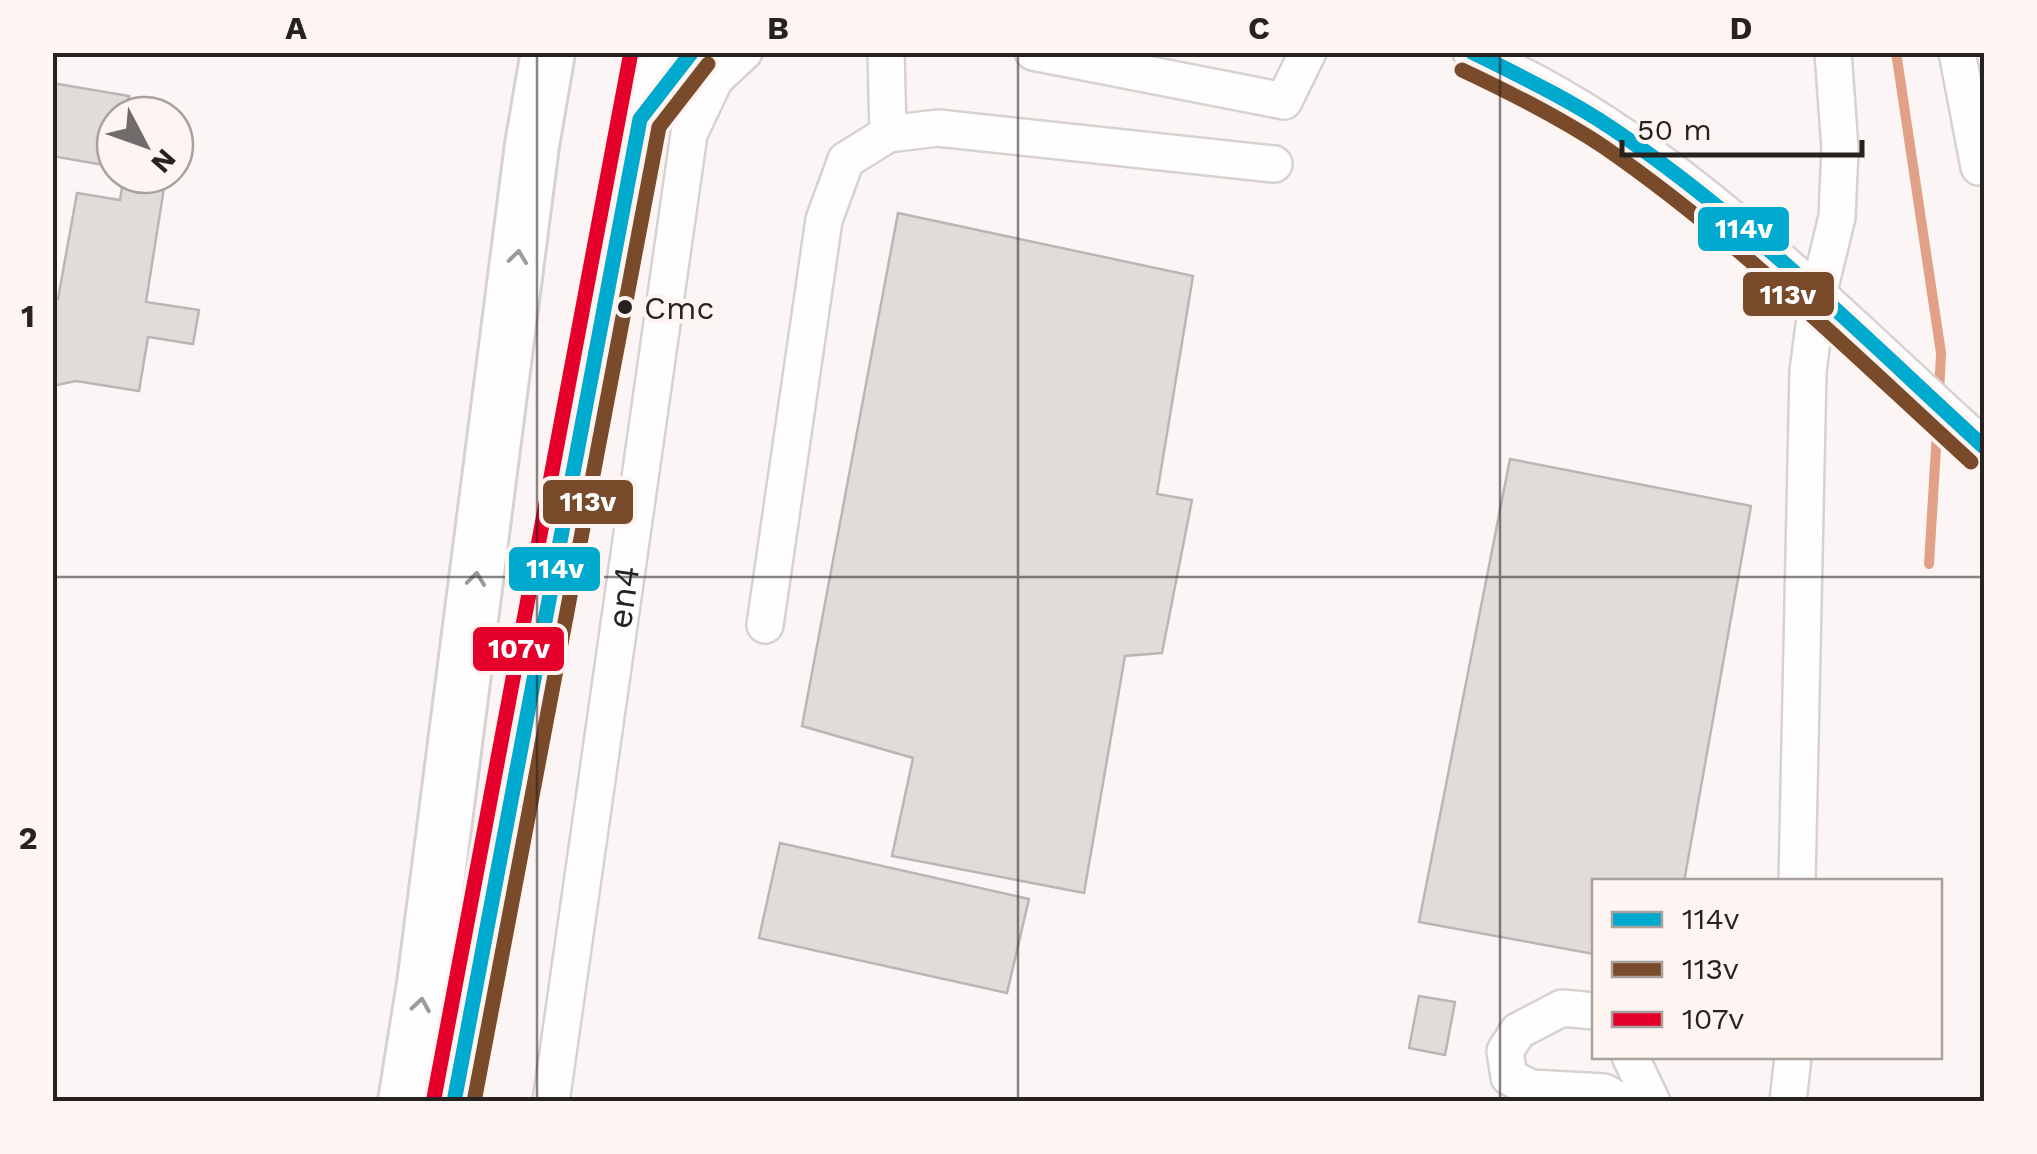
<svg xmlns="http://www.w3.org/2000/svg" width="2037" height="1154" viewBox="0 0 2037 1154" font-family="'Work Sans',sans-serif">
	<style>
		.lines { fill: none; stroke-linecap: round; stroke-linejoin: round }
		.stream { stroke: #e2a187; stroke-width: 10 }
		.building { fill: #e1dcda; stroke: #bbb6b5; stroke-width: 2.5 }
		.minor-casing { stroke: #d7d1cf; stroke-width: 40 }
		.highway-casing { stroke: #d7d1cf; stroke-width: 58 }
		.minor { stroke: #fefefe; stroke-width: 35 }
		.highway { stroke: #fefefe; stroke-width: 52 }
		.bus-1-casing { stroke: #fef5f2; stroke-width: 22 }
		.bus-2-casing { stroke: #fef5f2; stroke-width: 22 }
		.bus-3-casing { stroke: #fef5f2; stroke-width: 22 }
		.bus-1 { stroke: #00a9ce; stroke-width: 15 }
		.bus-2 { stroke: #7a4b2a; stroke-width: 15 }
		.bus-3 { stroke: #e4002b; stroke-width: 15 }
		.oneway { stroke: #9d9b9a }
		.grid { fill: none; stroke: #272220; stroke-width: 2.5; stroke-opacity: 0.55 }
		.bus-dot { fill: #272220; stroke: #fef5f2; stroke-width: 4 }
		.labels { text-anchor: middle; stroke-width: 9; stroke-linejoin: round; paint-order: stroke }
		.bus-label { font-size: 32px; fill: #272220; stroke: #fef5f2; text-anchor: start }
		.street-label { font-size: 35px; fill: #272220; stroke: #fef5f2 }
		.line-badge { stroke: #fef5f2; stroke-width: 4 }
		.badge-label { font-size: 28px; text-anchor: middle; font-weight: bold; fill: #fff }
		.neatline { fill: none; stroke: #272220; stroke-width: 4 }
		.grid-label { font-size: 32px; text-anchor: middle; font-weight: bold; fill: #272220 }
	</style>
	<rect width="100%" height="100%" fill="#fbf6f5"/>
	<g class="lines">
		<path class="stream" d="M 1896,52 L 1941,353 L 1939,393
			M 1929,564 L 1938,415"/>
	</g>
	<path class="building" d="M 52,83 L 129,96 L 127,106 L 176,114 L 175,121 L 175,115 L 115,115 L 115,167 L 52,156 Z
		M 124,175 L 166,175 L 146,302 L 199,310 L 193,344 L 148,337 L 139,391 L 76,381 L 52,386 L 52,298 L 58,299 L 77,193 L 120,200 Z
		M 898,213 L 1193,276 L 1157,494 L 1192,500 L 1162,653 L 1125,656 L 1084,893 L 892,856 L 913,758 L 802,726 Z
		M 1510,459 L 1751,506 L 1684,882 L 1594,882 L 1594,954 L 1419,922 Z
		M 780,843 L 1029,899 L 1007,993 L 759,938 Z
		M 1419,996 L 1455,1002 L 1445,1055 L 1409,1048 Z"/>
	<g class="lines">
		<defs>
			<g id="minor">
				<path d="M 886,52 L 888,134"/>
				<path d="M 1033,52 L 1284,101 L 1308,52"/>
				<path d="M 1471,52 C 1666,133 1829,308 1984,447"/>
				<path d="M 1957,52 L 1979,167"/>
				<path d="M 765,625 L 824,220 L 846,160 L 888,134 L 938,128 L 1274,164"/>
				<path d="M 1797,882 L 1808,371 L 1818,295 L 1837,217 L 1840,149 L 1833,52"/>
				<path d="M 1594,1011 L 1562,1008 L 1518,1031 L 1505,1051 L 1509,1077 L 1531,1088 L 1604,1092 L 1622,1102"/>
				<path d="M 1630,1056 L 1652,1102"/>
				<path id="s1" d="M 551,1102 L 689,134 L 715,79 L 744,52"/>
				<path d="M 1788,1102 L 1793,1056"/>
			</g>
			<path id="highway" d="M 405,1102 L 424,984 L 532,145 L 548,52
				M 454,1102 L 651,52"/>
		</defs>
		<use href="#minor" class="minor-casing"/>
		<use href="#highway" class="highway-casing"/>
		<use href="#minor" class="minor"/>
		<use href="#highway" class="highway"/>
		<defs>
			<path id="bus-1" d="M 1472,52 C 1520,76 1568,99 1613,129 C 1748,220 1864,337 1984,447
				M 454,1102 L 640,119 L 692,52"/>
			<path id="bus-2" d="M 1462,70 C 1511,93 1559,117 1604,147 C 1737,239 1852,353 1971,462
				M 474,1102 L 659,127 L 708,64"/>
			<path id="bus-3" d="M 434,1098 L 631,52"/>
		</defs>
		<use href="#bus-1" class="bus-1-casing"/>
		<use href="#bus-2" class="bus-2-casing"/>
		<use href="#bus-3" class="bus-3-casing"/>
		<use href="#bus-1" class="bus-1"/>
		<use href="#bus-2" class="bus-2"/>
		<use href="#bus-3" class="bus-3"/>
	</g>
	<defs><path id="oneway-chevron" d="M-2-3.5L2.5 0L-2 3.5" fill="none" stroke-width="1.6" stroke-linecap="round" stroke-linejoin="round" transform="scale(2.5)"/></defs>
	<g class="oneway">
		<use href="#oneway-chevron" transform="translate(518 257) rotate(-83)"/>
		<use href="#oneway-chevron" transform="translate(476 579) rotate(-83)"/>
		<use href="#oneway-chevron" transform="translate(421 1005) rotate(-81)"/>
	</g>
	<path class="grid" d="M 537,52 L 537,1102M 1018,52 L 1018,1102M 1500,52 L 1500,1102M 52,577 L 1984,577"/>
	<circle class="bus-dot" cx="625" cy="307" r="9"/>
	<g class="labels">
		<g class="bus-label">
			<text x="644" y="319">Cmc</text>
		</g>
		<g class="street-label">
			<text dy="12" stroke="none"><textPath href="#s1" startOffset="510">en4</textPath></text>
		</g>
	</g>
	<g class="line-badge">
		<rect x="1696" y="205" width="95" height="48" rx="10" fill="#00a9ce"/>
		<rect x="1741" y="270" width="95" height="48" rx="10" fill="#7a4b2a"/>
		<rect x="541" y="478" width="94" height="48" rx="10" fill="#7a4b2a"/>
		<rect x="507" y="545" width="95" height="48" rx="10" fill="#00a9ce"/>
		<rect x="471" y="625" width="95" height="48" rx="10" fill="#e4002b"/>
	</g>
	<g class="badge-label">
		<text x="1744" y="238">114v</text>
		<text x="1788" y="304">113v</text>
		<text x="588" y="511">113v</text>
		<text x="555" y="578">114v</text>
		<text x="519" y="658">107v</text>
	</g>
	<rect width="2037" height="1154" fill="none" stroke="#fef5f2" stroke-width="110"/>
	<rect x="1592" y="879" width="350" height="180" fill="#fef5f2" stroke="#a8a19e" stroke-width="2.5"/>
	<rect x="1612" y="912" width="50" height="15" fill="#00a9ce" stroke="#a8a19e" stroke-width="2.5"/>
	<text x="1682" y="929" font-size="30" fill="#272220">114v</text>
	<rect x="1612" y="962" width="50" height="15" fill="#7a4b2a" stroke="#a8a19e" stroke-width="2.5"/>
	<text x="1682" y="979" font-size="30" fill="#272220">113v</text>
	<rect x="1612" y="1012" width="50" height="15" fill="#e4002b" stroke="#a8a19e" stroke-width="2.5"/>
	<text x="1682" y="1029" font-size="30" fill="#272220">107v</text>
	<g transform="translate(145 145) rotate(131)"><circle r="48" fill="#fef5f2" stroke="#a8a19e" stroke-width="2.5"/>
	<path d="M0-8L18 38L0 25L-18 38Z" fill="#716c6b"/>
	<text y="-15" font-size="28" font-weight="bold" text-anchor="middle" fill="#272220">N</text>
	</g>
	<path d="M1622 140v15h240v-15" fill="none" stroke="#272220" stroke-width="5"/>
	<text x="1637" y="140" font-size="30" fill="#272220" stroke="#fef5f2" stroke-width="8" paint-order="stroke">50 m</text>
	<rect x="55" y="55" width="1927" height="1044" class="neatline"/>
	<g class="grid-label">
		<text x="296" y="39">A</text>
		<text x="778" y="39">B</text>
		<text x="1259" y="39">C</text>
		<text x="1741" y="39">D</text>
		<text x="28" y="327">1</text>
		<text x="28" y="849">2</text>
	</g>
</svg>
